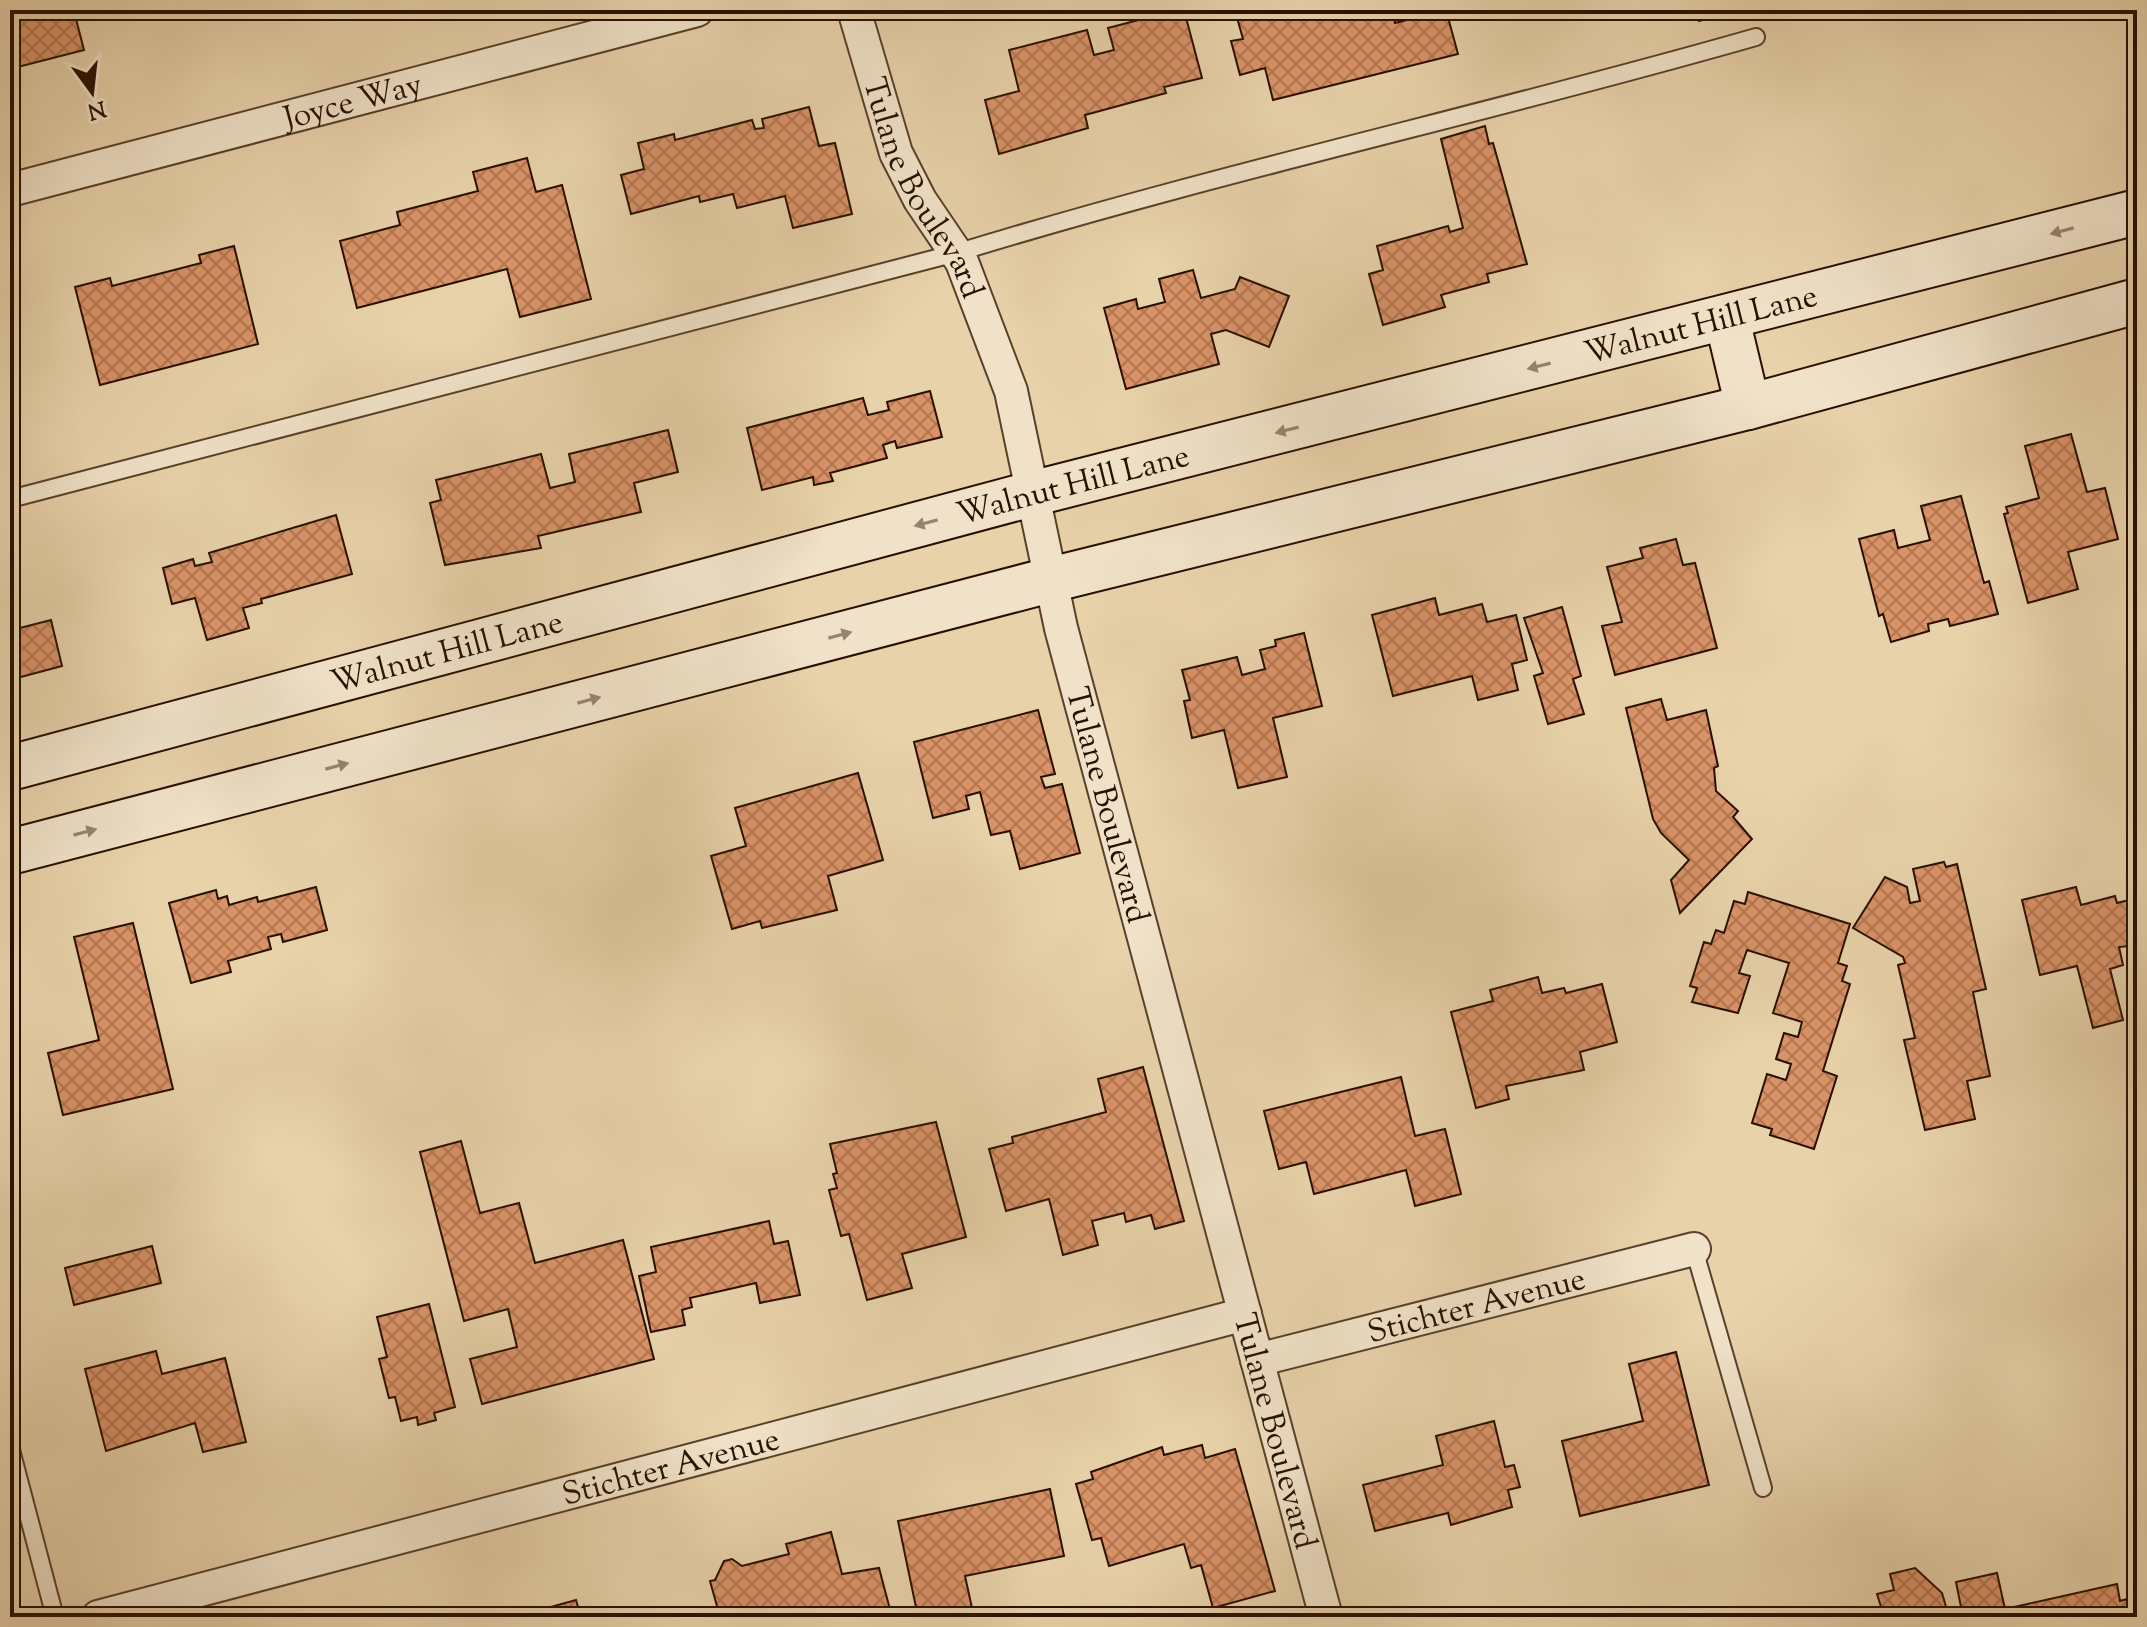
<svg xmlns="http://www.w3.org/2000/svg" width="2147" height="1627" viewBox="0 0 2147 1627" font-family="'Sorts Mill Goudy',serif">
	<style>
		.building { fill: url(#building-cross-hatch); stroke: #280f00; stroke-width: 2 }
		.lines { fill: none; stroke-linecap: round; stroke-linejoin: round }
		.lane-casing { stroke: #58402a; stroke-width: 20 }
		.street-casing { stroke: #58402a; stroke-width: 36 }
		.secondary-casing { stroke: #280f00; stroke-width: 48 }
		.lane { stroke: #f0e2c8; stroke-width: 16 }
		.street { stroke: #f0e2c8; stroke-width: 32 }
		.secondary { stroke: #f0e2c8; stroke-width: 44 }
		.oneway { fill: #96836e }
		.labels { text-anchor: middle; stroke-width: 6; stroke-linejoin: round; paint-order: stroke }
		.street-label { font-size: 32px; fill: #280f00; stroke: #f0e2c8 }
	</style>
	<defs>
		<pattern id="building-cross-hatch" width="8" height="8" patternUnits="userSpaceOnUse" patternTransform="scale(2)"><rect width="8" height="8" fill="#da9367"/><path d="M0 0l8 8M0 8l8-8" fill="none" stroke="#b17652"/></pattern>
	</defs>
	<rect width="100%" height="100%" fill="#e8d2aa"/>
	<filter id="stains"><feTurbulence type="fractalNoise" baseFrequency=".0025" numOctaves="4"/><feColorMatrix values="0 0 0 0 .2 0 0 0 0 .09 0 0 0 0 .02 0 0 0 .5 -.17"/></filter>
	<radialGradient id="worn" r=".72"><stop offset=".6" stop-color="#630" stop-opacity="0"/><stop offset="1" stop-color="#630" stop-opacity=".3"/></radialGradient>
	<path class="building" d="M 10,10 L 112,10 L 76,19 L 84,50 L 10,69 Z
		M 259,10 L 295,10 L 261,19 Z
		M 1177,10 L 1184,10 L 1202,78 L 1164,87 L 1166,93 L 1085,115 L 1088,128 L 999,154 L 985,100 L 1019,91 L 1009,50 L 1087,30 L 1094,55 L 1114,50 L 1108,28 Z
		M 1250,10 L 1392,10 L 1395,23 L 1446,10 L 1458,54 L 1273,100 L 1265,68 L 1240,75 L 1231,41 L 1243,39 L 1236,14 Z
		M 1673,10 L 1719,10 L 1720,15 L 1699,21 L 1697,13 L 1675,19 Z
		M 809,107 L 819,146 L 835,143 L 852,214 L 793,228 L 785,196 L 737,208 L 733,194 L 700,202 L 699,196 L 631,214 L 621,175 L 644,169 L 638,143 L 674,134 L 675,140 L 752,120 L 755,129 L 764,128 L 762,119 Z
		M 1485,126 L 1489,144 L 1493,143 L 1527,264 L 1487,274 L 1489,282 L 1441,295 L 1445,307 L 1383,325 L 1369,274 L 1383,270 L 1377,246 L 1448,226 L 1450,232 L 1463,228 L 1441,139 Z
		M 527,158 L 536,192 L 562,185 L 591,299 L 520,317 L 507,269 L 357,308 L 340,241 L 400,225 L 397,212 L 478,191 L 473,172 Z
		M 234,246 L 258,344 L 100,385 L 75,287 L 110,278 L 112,286 L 201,263 L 199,255 Z
		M 1193,270 L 1201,298 L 1235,289 L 1240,277 L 1289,296 L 1269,347 L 1226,330 L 1211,334 L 1219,364 L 1126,389 L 1104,308 L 1136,299 L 1138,309 L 1165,302 L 1159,279 Z
		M 10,337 L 19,381 L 10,383 Z
		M 930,391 L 942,437 L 897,448 L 895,441 L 883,445 L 887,458 L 830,473 L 833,481 L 814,485 L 813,477 L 762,490 L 747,428 L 863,398 L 868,415 L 889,410 L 887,402 Z
		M 668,430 L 678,472 L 634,483 L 641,512 L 538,536 L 541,548 L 445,565 L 430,503 L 441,500 L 436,480 L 541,454 L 550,488 L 575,482 L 569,454 Z
		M 2071,434 L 2087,492 L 2105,488 L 2118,539 L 2068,552 L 2078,589 L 2028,603 L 2004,514 L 2008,513 L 2006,507 L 2039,498 L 2025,446 Z
		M 1961,496 L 1984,583 L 1989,581 L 1998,614 L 1950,626 L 1948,619 L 1928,624 L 1929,631 L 1891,642 L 1883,614 L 1879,616 L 1859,539 L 1894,530 L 1898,548 L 1930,540 L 1921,506 Z
		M 336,515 L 352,574 L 261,599 L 262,603 L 243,608 L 249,628 L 207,640 L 195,598 L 172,604 L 163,568 L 193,559 L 195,566 L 212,562 L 209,553 Z
		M 1676,539 L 1683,565 L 1695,563 L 1717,648 L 1615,675 L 1602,626 L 1622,622 L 1607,567 L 1643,558 L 1640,548 Z
		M 1435,598 L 1439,615 L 1482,604 L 1487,622 L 1516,615 L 1527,660 L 1512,664 L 1518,690 L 1478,700 L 1472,676 L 1393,696 L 1372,615 Z
		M 1562,607 L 1581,676 L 1573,679 L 1584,714 L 1548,724 L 1534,676 L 1543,673 L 1524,618 Z
		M 51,620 L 62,666 L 17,678 L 20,690 L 10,692 L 10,649 L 16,648 L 12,630 Z
		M 1304,633 L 1322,706 L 1273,718 L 1287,777 L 1238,788 L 1224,730 L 1192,738 L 1184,701 L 1190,700 L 1182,670 L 1237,657 L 1242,675 L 1265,669 L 1260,650 L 1276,646 L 1275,640 Z
		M 1661,699 L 1667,720 L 1706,710 L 1718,766 L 1714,768 L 1716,791 L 1738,811 L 1733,817 L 1752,839 L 1680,913 L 1671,880 L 1689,860 L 1661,833 L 1653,819 L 1626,708 Z
		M 1038,710 L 1055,774 L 1041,777 L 1045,788 L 1062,784 L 1080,853 L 1020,869 L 1010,831 L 991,835 L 980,792 L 966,796 L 969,809 L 933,818 L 914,742 Z
		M 858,773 L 883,860 L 828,876 L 837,910 L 762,928 L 760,921 L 732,929 L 711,856 L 746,846 L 735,808 Z
		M 1944,862 L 1946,867 L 1957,864 L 1986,989 L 1973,992 L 1990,1076 L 1967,1081 L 1975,1119 L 1925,1130 L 1904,1040 L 1915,1038 L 1898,965 L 1905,963 L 1903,957 L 1853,928 L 1885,877 L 1907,887 L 1910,903 L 1920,901 L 1913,869 Z
		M 316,887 L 327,930 L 283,942 L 281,934 L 268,937 L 271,949 L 228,961 L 231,972 L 191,983 L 169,903 L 216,890 L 218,899 L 227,896 L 229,905 L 257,897 L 258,902 Z
		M 2076,887 L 2081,905 L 2115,896 L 2117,903 L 2137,898 L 2137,945 L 2119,947 L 2123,965 L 2110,969 L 2123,1020 L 2093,1028 L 2077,966 L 2040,975 L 2022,900 Z
		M 1748,892 L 1850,924 L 1838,963 L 1847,966 L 1842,981 L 1850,984 L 1823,1071 L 1837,1076 L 1814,1149 L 1770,1135 L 1772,1129 L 1752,1123 L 1767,1074 L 1786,1080 L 1791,1064 L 1776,1059 L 1784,1033 L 1798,1037 L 1802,1022 L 1773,1013 L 1789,963 L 1747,950 L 1739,973 L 1750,976 L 1738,1013 L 1692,1002 L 1697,988 L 1690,986 L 1704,942 L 1711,944 L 1716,930 L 1724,933 L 1734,901 L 1745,904 Z
		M 133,923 L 173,1089 L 63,1115 L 48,1053 L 99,1040 L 74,937 Z
		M 1538,977 L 1542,993 L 1564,988 L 1566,993 L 1602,984 L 1617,1042 L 1580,1052 L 1584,1070 L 1506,1086 L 1509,1099 L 1476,1108 L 1451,1012 L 1493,1001 L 1490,990 Z
		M 1143,1067 L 1184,1221 L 1155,1229 L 1151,1215 L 1126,1222 L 1124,1213 L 1092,1221 L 1098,1245 L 1063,1255 L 1049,1199 L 1006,1211 L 989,1149 L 1013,1143 L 1012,1137 L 1106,1112 L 1098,1079 Z
		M 1401,1077 L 1415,1136 L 1445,1129 L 1461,1194 L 1415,1206 L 1406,1170 L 1314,1194 L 1306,1162 L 1279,1169 L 1264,1111 Z
		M 936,1122 L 966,1237 L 902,1254 L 912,1288 L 867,1300 L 849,1234 L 841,1236 L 829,1190 L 837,1188 L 833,1174 L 837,1173 L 830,1144 Z
		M 461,1141 L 480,1213 L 519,1203 L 535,1263 L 623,1240 L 654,1359 L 482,1404 L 470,1359 L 517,1347 L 508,1309 L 464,1321 L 420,1152 Z
		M 769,1221 L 774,1244 L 788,1241 L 800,1295 L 760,1303 L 756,1283 L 690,1298 L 692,1307 L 682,1310 L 685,1325 L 651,1332 L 639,1276 L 656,1272 L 651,1247 Z
		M 152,1246 L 161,1283 L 74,1305 L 65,1268 Z
		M 429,1304 L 455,1407 L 434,1413 L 436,1420 L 418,1425 L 417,1417 L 401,1421 L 395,1397 L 389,1398 L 379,1359 L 387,1357 L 377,1317 Z
		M 156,1351 L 162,1374 L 225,1358 L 246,1442 L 203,1452 L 195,1423 L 106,1451 L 85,1369 Z
		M 1676,1352 L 1709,1485 L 1580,1516 L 1562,1441 L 1643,1421 L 1629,1364 Z
		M 1494,1421 L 1505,1467 L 1514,1465 L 1520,1487 L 1508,1490 L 1512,1507 L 1451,1525 L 1448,1513 L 1375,1531 L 1363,1485 L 1443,1465 L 1436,1436 Z
		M 1202,1445 L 1205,1458 L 1235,1449 L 1275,1591 L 1213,1608 L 1201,1565 L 1191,1568 L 1184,1544 L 1109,1566 L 1101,1538 L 1092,1540 L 1076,1484 L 1093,1479 L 1091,1472 L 1162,1447 L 1164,1455 Z
		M 1050,1489 L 1064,1556 L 965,1576 L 974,1617 L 918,1617 L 898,1521 Z
		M 831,1532 L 842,1574 L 879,1568 L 892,1617 L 720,1617 L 710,1581 L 715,1580 L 724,1561 L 732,1559 L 742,1566 L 789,1554 L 786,1544 Z
		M 1915,1568 L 1942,1593 L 1949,1617 L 1857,1617 L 1882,1610 L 1877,1594 L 1894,1590 L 1890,1574 Z
		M 1997,1573 L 2005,1609 L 2117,1584 L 2120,1601 L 2127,1599 L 2131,1617 L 1963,1617 L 1956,1582 Z
		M 576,1600 L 581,1617 L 530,1617 L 529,1613 Z"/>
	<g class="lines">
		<defs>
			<path id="lane" d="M 10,499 L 956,253 C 1220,172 1491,113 1756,37
				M 1694,1249 L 1763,1488
				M 10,1446 L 55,1617"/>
			<g id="street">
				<path id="s1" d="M 854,10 L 896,153 L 920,200 L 962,262 L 1011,391 L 1061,628 L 1326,1617"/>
				<path id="s2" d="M 10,190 L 697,10"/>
				<path id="s3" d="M 1257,1360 L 1694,1249"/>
				<path id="s4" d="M 98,1617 L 1245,1314"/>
			</g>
			<g id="secondary">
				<path d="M 1727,319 L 1748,407"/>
				<path id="s5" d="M 10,768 L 1035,493 L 2137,212"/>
				<path d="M 10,852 L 1050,580 L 1748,407 L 2137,301"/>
			</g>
		</defs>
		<use href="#lane" class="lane-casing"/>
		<use href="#street" class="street-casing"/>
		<use href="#secondary" class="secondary-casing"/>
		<use href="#lane" class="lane"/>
		<use href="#street" class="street"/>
		<use href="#secondary" class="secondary"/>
	</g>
	<defs><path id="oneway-solid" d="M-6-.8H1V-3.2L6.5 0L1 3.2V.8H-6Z" transform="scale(2)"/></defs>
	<g class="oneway">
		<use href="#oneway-solid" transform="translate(2062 231) rotate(165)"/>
		<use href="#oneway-solid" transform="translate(1539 366) rotate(166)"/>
		<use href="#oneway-solid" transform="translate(1287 430) rotate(166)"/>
		<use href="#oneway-solid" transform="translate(926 523) rotate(165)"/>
		<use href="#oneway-solid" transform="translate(840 635) rotate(-15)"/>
		<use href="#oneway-solid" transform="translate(589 700) rotate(-15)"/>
		<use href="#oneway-solid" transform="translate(337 766) rotate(-15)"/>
		<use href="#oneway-solid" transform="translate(85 832) rotate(-15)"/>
	</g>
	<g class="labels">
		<g class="street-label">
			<text dy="11" stroke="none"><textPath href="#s2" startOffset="354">Joyce Way</textPath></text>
			<text dy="11" stroke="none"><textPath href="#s1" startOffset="192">Tulane Boulevard</textPath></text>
			<text dy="11" stroke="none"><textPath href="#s5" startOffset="1748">Walnut Hill Lane</textPath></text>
			<text dy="11" stroke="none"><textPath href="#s5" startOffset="1100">Walnut Hill Lane</textPath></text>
			<text dy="11" stroke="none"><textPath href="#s5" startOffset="452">Walnut Hill Lane</textPath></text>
			<text dy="11" stroke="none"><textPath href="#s1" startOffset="840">Tulane Boulevard</textPath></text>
			<text dy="11" stroke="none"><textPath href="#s3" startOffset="226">Stichter Avenue</textPath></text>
			<text dy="11" stroke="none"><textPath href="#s1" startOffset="1488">Tulane Boulevard</textPath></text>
			<text dy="11" stroke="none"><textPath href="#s4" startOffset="592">Stichter Avenue</textPath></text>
		</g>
	</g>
	<rect width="2147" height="1627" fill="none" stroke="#e8d2aa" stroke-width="40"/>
	<rect x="12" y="12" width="2123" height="1603" fill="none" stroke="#280f00" stroke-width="4"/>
	<rect x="20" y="20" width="2107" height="1587" fill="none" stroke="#280f00" stroke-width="2"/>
	<g transform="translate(92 92) rotate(165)" stroke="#f0e2c8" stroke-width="6" paint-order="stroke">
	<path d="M0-6L14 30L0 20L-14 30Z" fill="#280f00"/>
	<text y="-12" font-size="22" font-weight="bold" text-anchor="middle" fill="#280f00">N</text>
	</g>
	<rect width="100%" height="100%" filter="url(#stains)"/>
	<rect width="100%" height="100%" fill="url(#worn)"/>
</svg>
